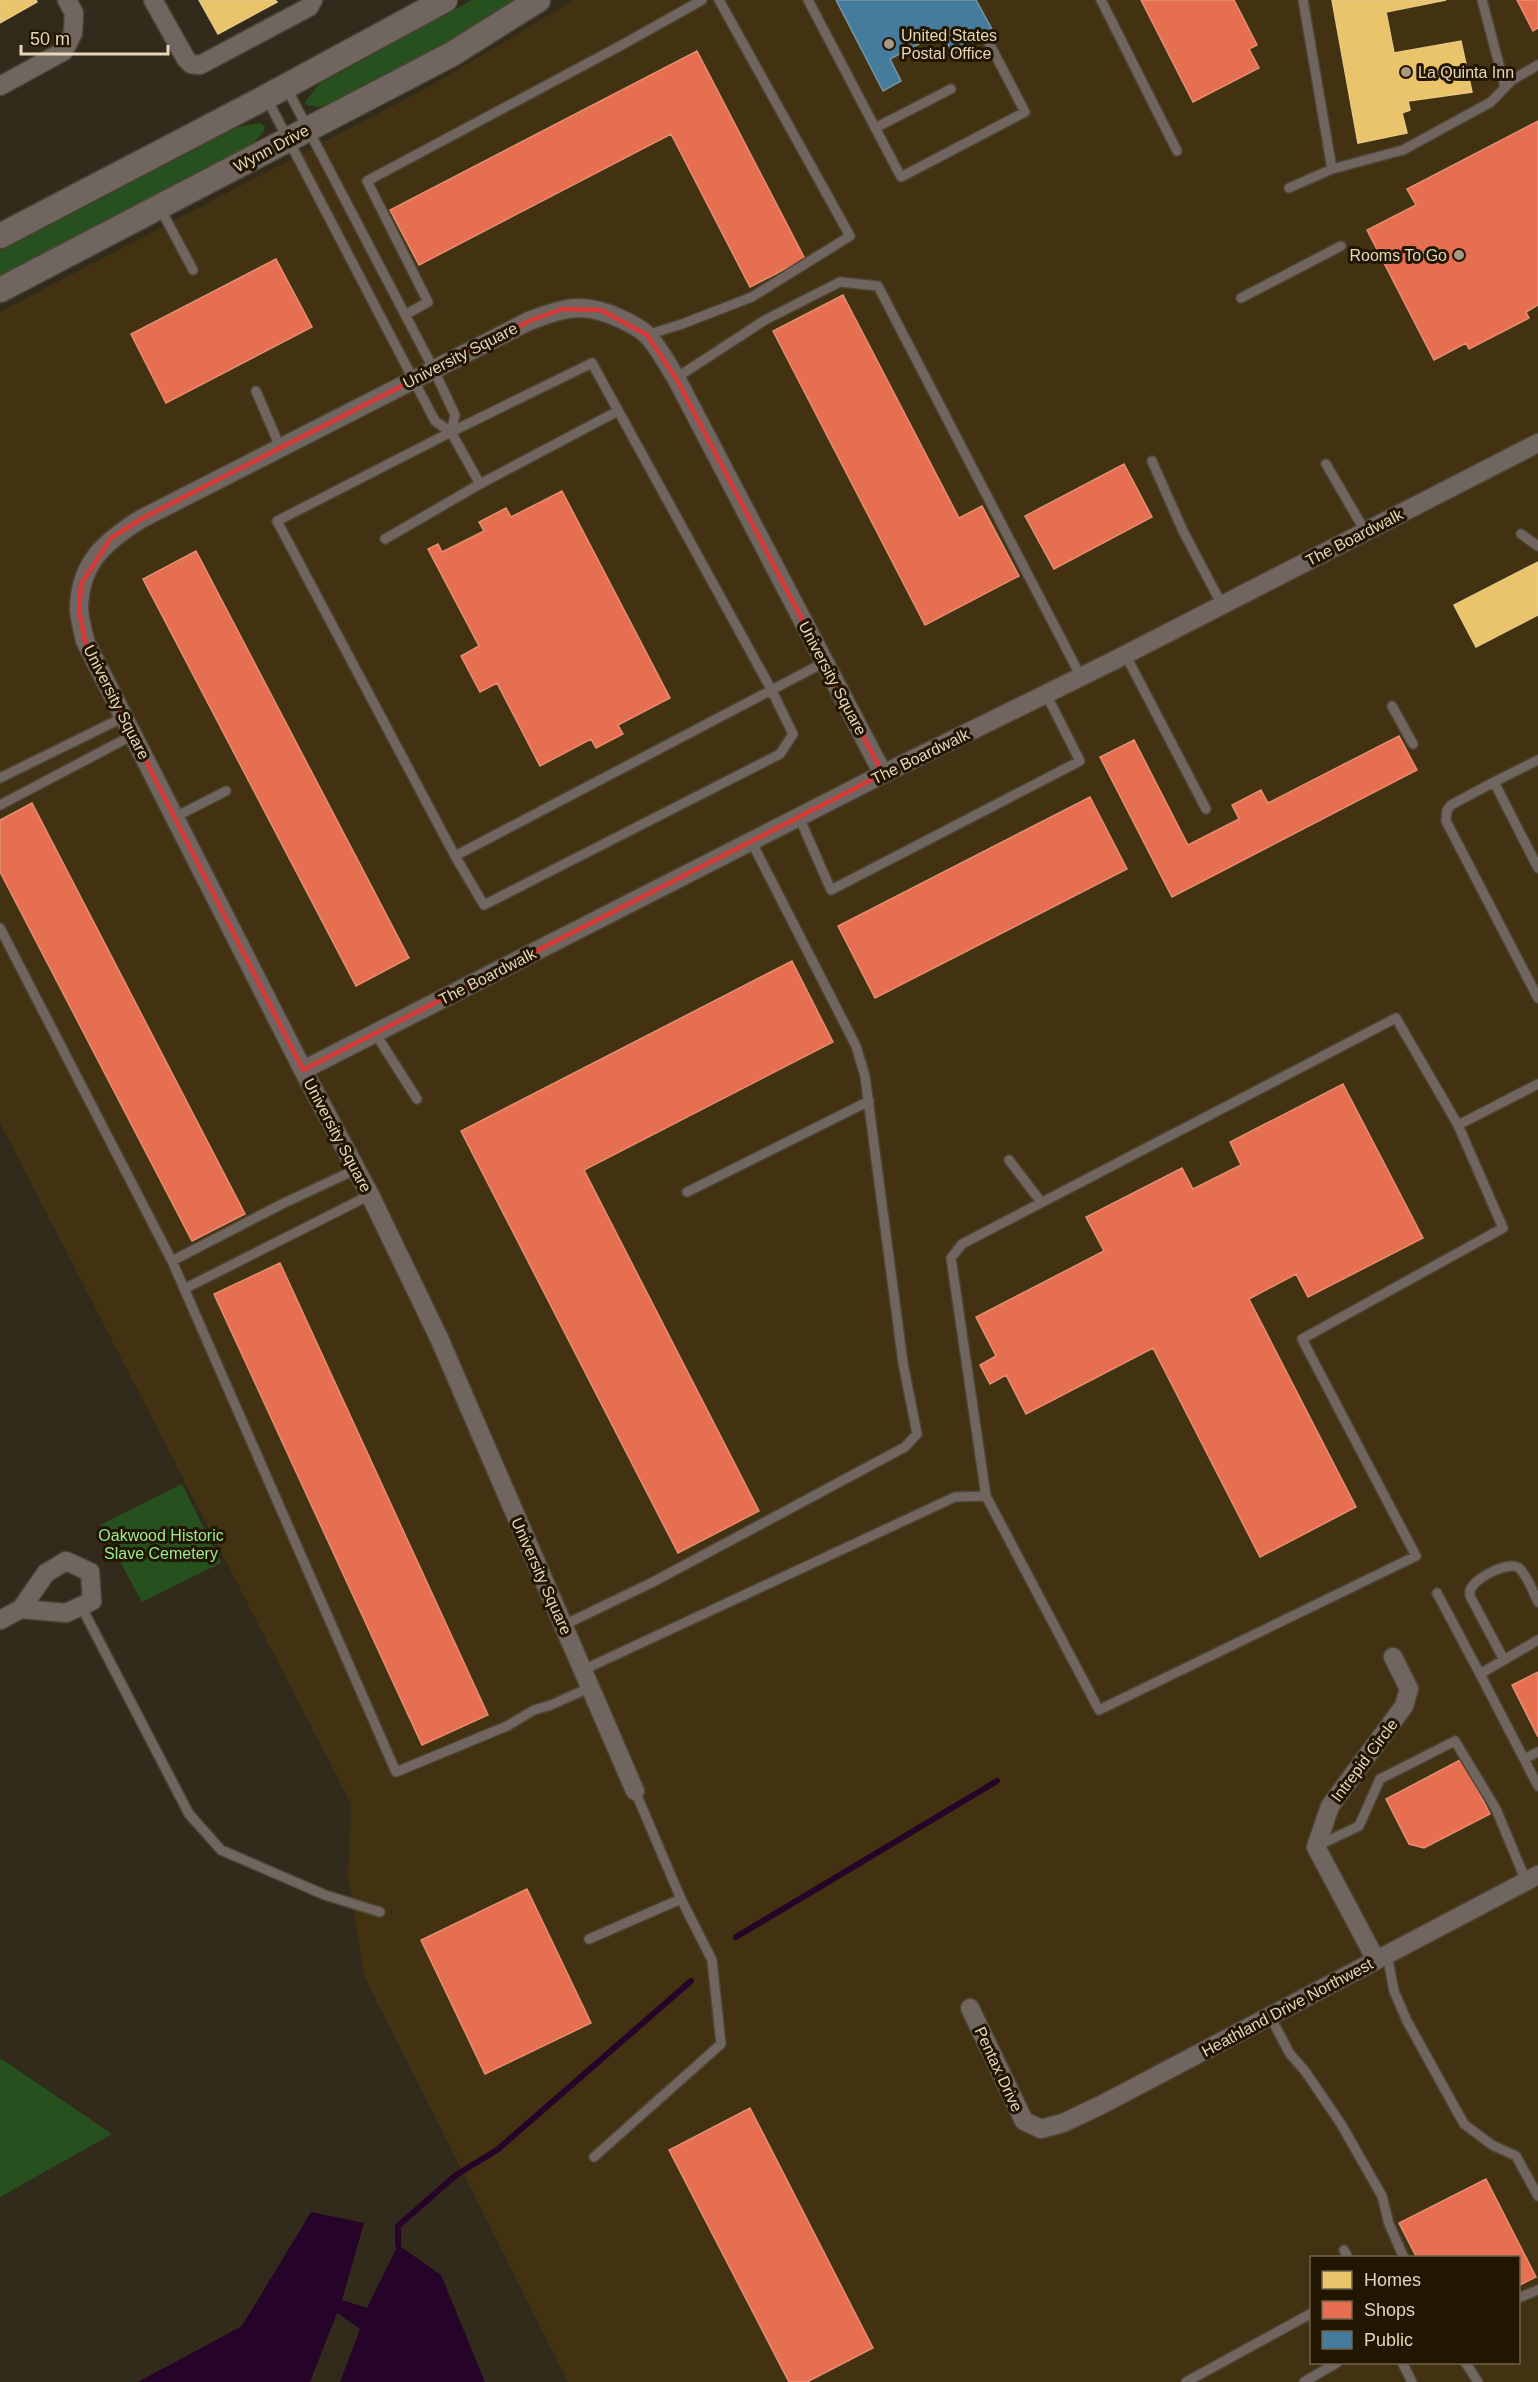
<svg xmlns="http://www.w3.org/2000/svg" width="1538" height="2382" viewBox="0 0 1538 2382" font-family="Arial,sans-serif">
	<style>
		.built { fill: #423211; fill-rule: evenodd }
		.green { fill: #26501e }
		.water { fill: #260429 }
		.homes { fill: #e9c46a; stroke: #e8c982; stroke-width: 1.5 }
		.shops { fill: #e76f51; stroke: #e78e70; stroke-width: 1.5 }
		.public { fill: #457b9d; stroke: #7696a6; stroke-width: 1.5 }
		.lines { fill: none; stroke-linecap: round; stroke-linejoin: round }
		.stream { stroke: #260429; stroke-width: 6 }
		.service-casing { stroke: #4d4535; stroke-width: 12 }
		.minor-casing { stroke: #4d4535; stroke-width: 21 }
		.tertiary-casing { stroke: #4d4535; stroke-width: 27 }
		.service { stroke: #716560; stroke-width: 9 }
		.minor { stroke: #716560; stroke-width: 18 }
		.tertiary { stroke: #716560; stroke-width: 24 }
		.marked { fill: none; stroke: #d83937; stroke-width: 4.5; stroke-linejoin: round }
		.poi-dot { fill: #a89a82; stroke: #211601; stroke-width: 2 }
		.labels { text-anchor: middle; stroke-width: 6; stroke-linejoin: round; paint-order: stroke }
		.poi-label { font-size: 16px; fill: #e7d6ba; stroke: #211601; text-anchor: start }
		.street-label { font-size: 16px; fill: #e7d6ba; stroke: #211601 }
		.park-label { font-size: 16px; fill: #9ceb92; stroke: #211601 }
	</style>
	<rect width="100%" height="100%" fill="#322a1a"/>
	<path class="built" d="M 574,0 L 1538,0 L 1538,2382 L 568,2382 L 364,1976 L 348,1876 L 351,1804 L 0,1123 L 0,312 L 425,89 ZM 1312,2258 L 1518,2258 L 1518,2362 L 1312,2362 Z"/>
	<path class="green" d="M 472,0 L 518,0 L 445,44 L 330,104 L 318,107 L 307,105 L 305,102 L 319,84 Z
		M 261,123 L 265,127 L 264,131 L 252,145 L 0,278 L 0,251 L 238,127 Z
		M 182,1484 L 221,1563 L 142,1602 L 100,1525 Z
		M 0,2058 L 112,2134 L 0,2197 Z"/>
	<path class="water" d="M 311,2212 L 364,2223 L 342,2300 L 367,2308 L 398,2245 L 441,2275 L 485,2382 L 340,2382 L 360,2329 L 337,2313 L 310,2382 L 138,2382 L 242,2326 Z"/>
	<path class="homes" d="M 0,0 L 36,0 L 37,2 L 0,23 Z
		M 199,0 L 275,0 L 277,2 L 218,34 Z
		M 1332,0 L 1446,0 L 1386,12 L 1394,53 L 1461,41 L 1472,92 L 1408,101 L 1410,110 L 1402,113 L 1407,133 L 1358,143 Z
		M 1538,562 L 1538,615 L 1476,647 L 1454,605 Z"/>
	<path class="shops" d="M 1141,0 L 1234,0 L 1257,45 L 1249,49 L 1259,68 L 1193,102 Z
		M 1517,0 L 1538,0 L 1538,28 L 1533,31 Z
		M 697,51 L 805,259 L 750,287 L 671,134 L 419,265 L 390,210 Z
		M 1538,121 L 1538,305 L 1526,312 L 1529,318 L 1469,349 L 1466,343 L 1434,360 L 1367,230 L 1416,205 L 1407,189 Z
		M 276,259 L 312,327 L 166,403 L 131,334 Z
		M 843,295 L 959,518 L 982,506 L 1019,576 L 925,625 L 773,331 Z
		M 1124,464 L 1152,517 L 1054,569 L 1025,516 Z
		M 562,491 L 670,698 L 618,725 L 623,734 L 596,748 L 591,739 L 540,766 L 497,683 L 480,692 L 461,656 L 479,646 L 428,549 L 438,544 L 442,552 L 484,531 L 479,522 L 506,508 L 511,517 Z
		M 196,551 L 409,958 L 356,986 L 143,579 Z
		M 1399,736 L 1417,770 L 1172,897 L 1100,757 L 1134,740 L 1188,845 L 1239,819 L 1232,805 L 1261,790 L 1268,803 Z
		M 1090,797 L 1127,869 L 875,998 L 838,926 Z
		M 32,803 L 245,1214 L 192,1241 L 0,872 L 0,820 Z
		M 792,961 L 833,1042 L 584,1170 L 759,1511 L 678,1553 L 461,1131 Z
		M 1343,1084 L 1423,1238 L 1308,1297 L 1296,1274 L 1249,1299 L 1356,1507 L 1260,1557 L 1153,1348 L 1026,1414 L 1006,1375 L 990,1384 L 980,1365 L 996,1356 L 976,1317 L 1104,1251 L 1086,1217 L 1182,1168 L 1193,1189 L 1241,1165 L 1230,1142 Z
		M 280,1263 L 488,1715 L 422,1745 L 214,1294 Z
		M 1538,1672 L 1538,1737 L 1512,1685 Z
		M 1462,1759 L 1490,1814 L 1424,1848 L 1409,1844 L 1386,1799 Z
		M 527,1889 L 591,2023 L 485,2074 L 421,1940 Z
		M 750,2108 L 873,2348 L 807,2382 L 789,2382 L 669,2150 Z
		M 1486,2179 L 1536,2277 L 1518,2286 L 1518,2258 L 1417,2258 L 1399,2223 Z"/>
	<path class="public" d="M 836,0 L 976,0 L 994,33 L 953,54 L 942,32 L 890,59 L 901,81 L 883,91 Z"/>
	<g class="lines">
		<path class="stream" d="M 736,1937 L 997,1781
			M 398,2245 L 398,2226 L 456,2175 L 497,2150 L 691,1981"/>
		<defs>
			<path id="service" d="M 808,0 L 901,177 L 1025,112 L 988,41
				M 1101,0 L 1177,151
				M 1303,0 L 1332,169
				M 1482,0 L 1505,87
				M 286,87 L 433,368 L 455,415 L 451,432
				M 266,97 L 435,421 L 451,432 L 480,484
				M 875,128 L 951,89
				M 1289,188 L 1332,169 L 1403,150 L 1491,102 L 1512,80 L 1538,65
				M 160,208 L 193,270
				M 1241,298 L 1341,246
				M 405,315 L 428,302 L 367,181 L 620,46 L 702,0
				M 647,335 L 682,324 L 752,297 L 850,236 L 719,0
				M 592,363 L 771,689 L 793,734 L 780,754 L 484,905 L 455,856 L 277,521 L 451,432 Z
				M 676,378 L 765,320 L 840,282 L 878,286 L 1081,677
				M 256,391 L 280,447
				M 1152,461 L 1183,531 L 1222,605
				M 1326,464 L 1365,531
				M 1521,534 L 1538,546
				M 385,539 L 480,484 L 618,411
				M 1125,654 L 1206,809
				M 1392,706 L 1413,744
				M 1538,760 L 1494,782 L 1538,868
				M 0,778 L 124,717
				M 1494,782 L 1451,805 L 1447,810 L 1446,821 L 1538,998
				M 0,805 L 133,735
				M 175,817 L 226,791
				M 799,817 L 831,890 L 1080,761 L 1046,694
				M 455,856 L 825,662
				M 0,928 L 172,1261 L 396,1772 L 507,1726 L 534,1710 L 551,1705 L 591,1687
				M 1396,1018 L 1458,1125 L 1503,1228 L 1302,1339 L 1416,1556 L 1099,1710 L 986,1496 L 951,1258 L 962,1244 Z
				M 375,1033 L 417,1099
				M 1458,1125 L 1538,1084
				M 1009,1160 L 1041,1202
				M 687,1192 L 869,1101
				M 172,1261 L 284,1203 L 357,1169
				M 184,1289 L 370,1195
				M 1437,1593 L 1480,1674
				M 81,1606 L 189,1814 L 221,1850 L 325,1895 L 380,1912
				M 564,1625 L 653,1582 L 905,1447 L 917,1434 L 903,1363 L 865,1076 L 856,1046 L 751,841
				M 1538,1640 L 1480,1674 L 1538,1786
				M 1504,1660 L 1470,1596 C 1470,1592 1469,1590 1472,1587 C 1477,1577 1511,1559 1520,1569 C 1528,1577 1533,1592 1538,1602
				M 583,1670 L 955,1497 L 986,1496
				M 1524,1759 L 1538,1752
				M 1317,1846 L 1359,1826 L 1380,1779 L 1455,1741 L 1496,1809 L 1526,1881
				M 589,1939 L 681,1899
				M 1387,1954 L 1394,1991 L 1407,2021 L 1464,2124 L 1492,2145 L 1516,2156 L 1538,2196
				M 1270,2016 L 1290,2054 L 1305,2071 L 1341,2124 L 1382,2196 L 1389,2224 L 1404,2258
				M 594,2157 L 721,2044 L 712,1960 L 681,1899 L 635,1791
				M 1344,2250 L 1348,2258
				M 1518,2298 L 1538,2290
				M 1402,2362 L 1412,2382
				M 1465,2362 L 1478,2382
				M 1186,2382 L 1312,2313
				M 1304,2382 L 1338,2362"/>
			<path id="minor" d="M 153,0 L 186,59 L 191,64 L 200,65 L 309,7 L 313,0
				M 0,86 L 64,51 L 73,33 L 74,13 L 67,0
				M 303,1070 L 883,774 L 1113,661 L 1538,443
				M 66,1561 L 90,1572 L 92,1601 L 66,1613 L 21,1609 L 46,1573 Z
				M 0,1620 L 21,1609
				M 635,1791 L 439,1338 L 370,1195 L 303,1070 L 85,641 C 83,630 79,618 79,608 C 80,562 106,541 141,519 L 529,321 C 565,307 583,302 619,318 C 628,322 640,328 647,335 C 658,346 667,364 676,378 L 883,774
				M 1376,1960 L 1316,1847 L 1330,1806 L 1404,1706 L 1409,1689 L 1393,1657
				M 970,2008 L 1024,2121 L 1041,2129 L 1063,2123 L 1101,2105 L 1538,1875"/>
			<path id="tertiary" d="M 0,236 L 266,97 L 445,0
				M 0,290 L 452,54 L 538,0"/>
		</defs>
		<use href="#service" class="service-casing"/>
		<use href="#minor" class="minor-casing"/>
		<use href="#tertiary" class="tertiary-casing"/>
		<use href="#service" class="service"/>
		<use href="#minor" class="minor"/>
		<use href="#tertiary" class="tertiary"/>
	</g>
	<path class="marked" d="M 562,309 L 601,310 L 647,335 L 676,378 L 883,774 L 303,1070 L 85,641 L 79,610 L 81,584 L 111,538 L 141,519 L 529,321 Z"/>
	<g class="poi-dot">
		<circle cx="889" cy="44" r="6"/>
		<circle cx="1406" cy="72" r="6"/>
		<circle cx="1459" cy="255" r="6"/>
	</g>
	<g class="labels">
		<g class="poi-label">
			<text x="901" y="41">United States<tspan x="901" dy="18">Postal Office</tspan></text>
			<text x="1418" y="78">La Quinta Inn</text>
			<text x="1447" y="261" text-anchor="end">Rooms To Go</text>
		</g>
		<g class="street-label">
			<text transform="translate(271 148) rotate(-28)" y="6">Wynn Drive</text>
			<text transform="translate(460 355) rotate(-27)" y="6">University Square</text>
			<text transform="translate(1354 537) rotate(-27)" y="6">The Boardwalk</text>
			<text transform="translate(833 678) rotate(62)" y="6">University Square</text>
			<text transform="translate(117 702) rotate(63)" y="6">University Square</text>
			<text transform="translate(920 756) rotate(-26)" y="6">The Boardwalk</text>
			<text transform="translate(487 976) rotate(-27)" y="6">The Boardwalk</text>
			<text transform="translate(338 1135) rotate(62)" y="6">University Square</text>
			<text transform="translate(542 1576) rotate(66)" y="6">University Square</text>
			<text transform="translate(1364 1760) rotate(-53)" y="6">Intrepid Circle</text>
			<text transform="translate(1287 2007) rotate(-28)" y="6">Heathland Drive Northwest</text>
			<text transform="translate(999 2069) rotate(65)" y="6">Pentax Drive</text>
		</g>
		<g class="park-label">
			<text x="161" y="1541">Oakwood Historic<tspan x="161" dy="18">Slave Cemetery</tspan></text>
		</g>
	</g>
	<rect x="1310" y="2256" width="210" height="108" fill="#211601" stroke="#70634b" stroke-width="1.5"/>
	<rect x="1322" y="2271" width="30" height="18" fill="#e9c46a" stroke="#70634b" stroke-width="1.5"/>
	<text x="1364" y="2286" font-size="18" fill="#e7d6ba">Homes</text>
	<rect x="1322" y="2301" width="30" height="18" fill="#e76f51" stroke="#70634b" stroke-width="1.5"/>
	<text x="1364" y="2316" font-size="18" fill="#e7d6ba">Shops</text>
	<rect x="1322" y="2331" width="30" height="18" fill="#457b9d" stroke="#70634b" stroke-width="1.5"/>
	<text x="1364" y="2346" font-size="18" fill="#e7d6ba">Public</text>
	<path d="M21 45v9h147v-9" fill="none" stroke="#e7d6ba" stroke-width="3"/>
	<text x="30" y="45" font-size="18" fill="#e7d6ba" stroke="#211601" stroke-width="4.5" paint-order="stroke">50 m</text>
</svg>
